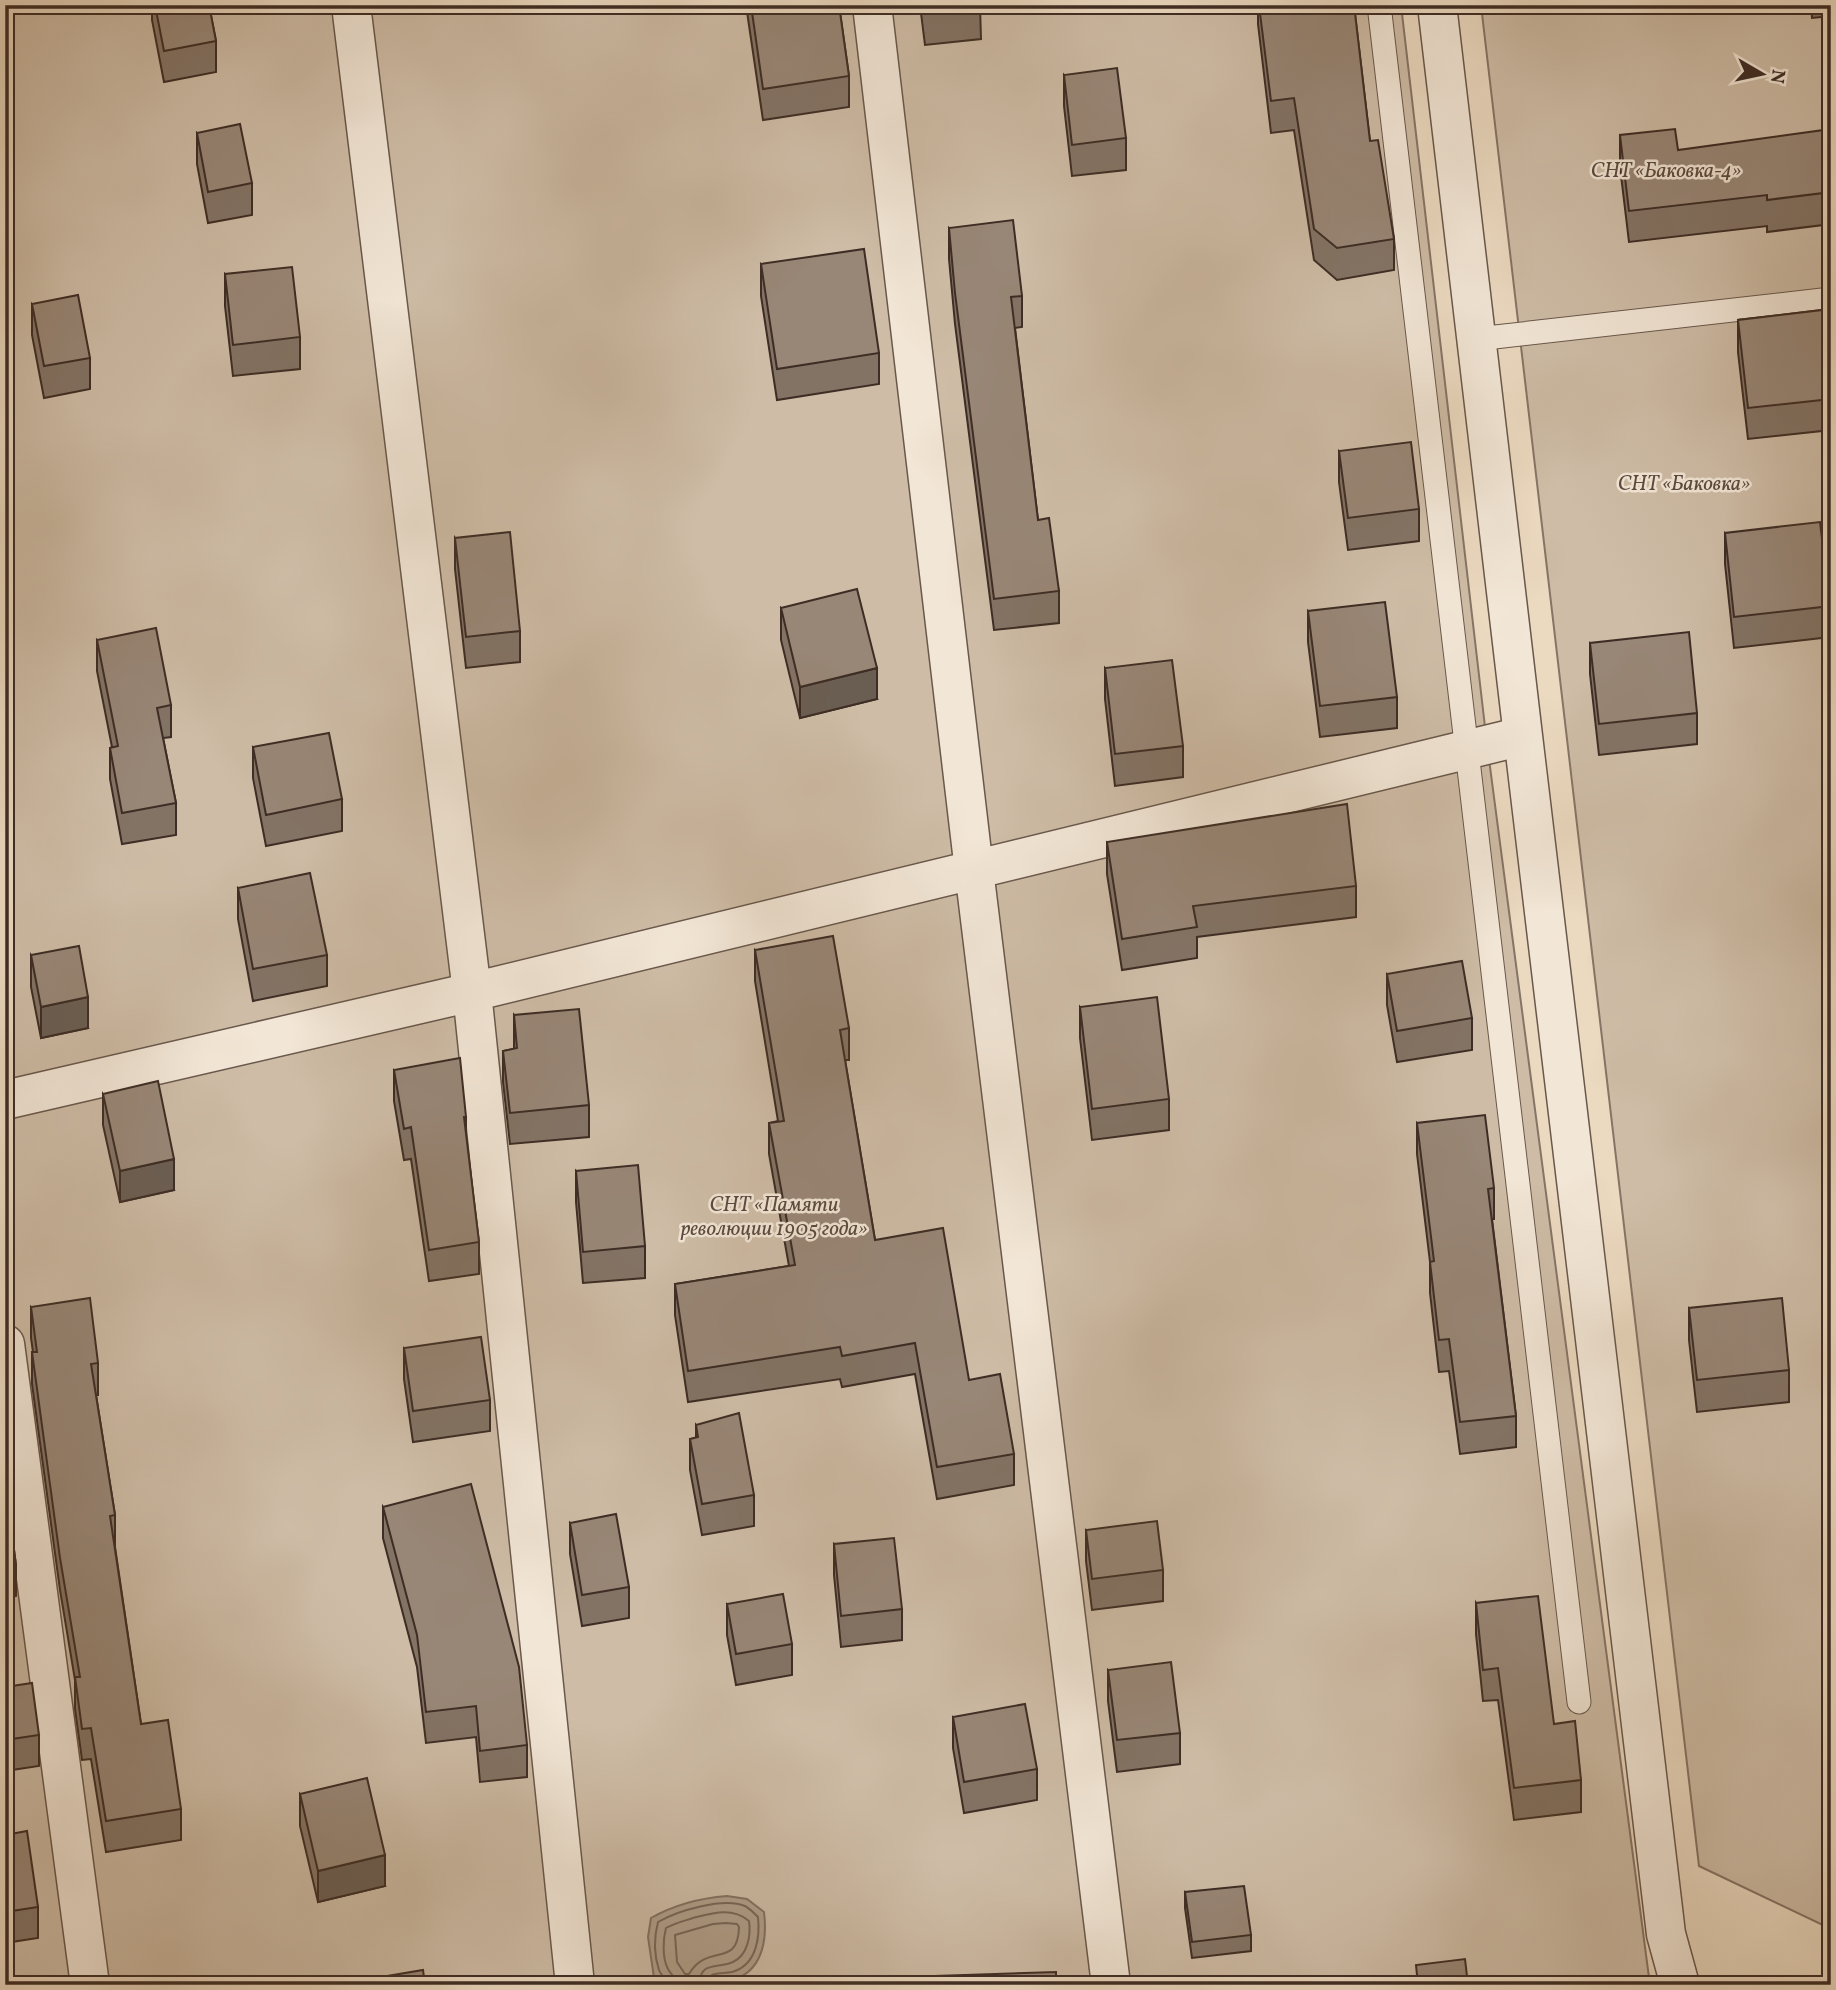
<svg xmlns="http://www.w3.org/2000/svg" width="1836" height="1990" viewBox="0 0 1836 1990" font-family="Vollkorn,serif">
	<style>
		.green { fill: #cebca6; stroke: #867466; stroke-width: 2 }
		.water { fill: #b09f8b; stroke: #827162; stroke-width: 2 }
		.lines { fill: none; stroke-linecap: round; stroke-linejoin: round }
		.shore { stroke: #776658; stroke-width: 2 }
		.lane-casing { stroke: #69584c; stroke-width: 25 }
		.street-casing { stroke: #69584c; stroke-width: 41 }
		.lane { stroke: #f2e6d6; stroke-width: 23 }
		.street { stroke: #f2e6d6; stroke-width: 38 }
		.wall { fill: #837365; stroke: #3e2d25; stroke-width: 2 }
		.shaded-wall { fill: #6a5e53; stroke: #3e2d25; stroke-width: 2 }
		.building { fill: #988676; stroke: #3e2d25; stroke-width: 2 }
		.labels { text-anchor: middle; stroke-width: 5; stroke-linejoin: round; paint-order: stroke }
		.park-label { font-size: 21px; font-style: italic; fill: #5b4a3f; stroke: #f2e6d6 }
	</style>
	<rect width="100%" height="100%" fill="#ebd9c0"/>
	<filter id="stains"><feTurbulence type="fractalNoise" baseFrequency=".00286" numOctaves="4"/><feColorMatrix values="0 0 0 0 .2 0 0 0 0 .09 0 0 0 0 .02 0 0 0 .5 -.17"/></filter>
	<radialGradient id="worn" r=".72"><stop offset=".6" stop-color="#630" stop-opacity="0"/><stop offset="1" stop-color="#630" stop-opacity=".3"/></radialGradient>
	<path class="green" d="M 5,5 L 1401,5 L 1487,744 L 1650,1985 L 5,1985 Z
		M 1481,5 L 1831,5 L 1831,1929 L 1699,1866 Z"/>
	<path class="water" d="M 727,1896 L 747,1899 L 764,1912 C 767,1936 764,1967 738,1978 C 729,1981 716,1981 706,1983 C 688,1986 669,1988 654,1978 L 648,1937 L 651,1918 C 674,1905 701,1898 727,1896 Z"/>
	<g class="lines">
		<path class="shore" d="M 726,1923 L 737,1924 L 739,1927 C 738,1969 708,1942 689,1974 L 685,1974 L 677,1962 L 675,1935 L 713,1924 Z
			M 667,1985 C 666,1977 661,1976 659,1970 C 654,1955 654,1937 658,1922 C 677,1911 723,1897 745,1906 C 749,1908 754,1913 758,1917 C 760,1936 757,1963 735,1971 C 728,1974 719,1972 712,1975 C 707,1978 708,1980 707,1985
			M 675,1985 C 675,1976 672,1976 668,1969 C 662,1958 663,1939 666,1928 C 675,1923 684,1921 693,1918 C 713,1913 732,1907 749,1921 C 751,1935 748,1955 733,1962 C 718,1969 700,1960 699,1985"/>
		<defs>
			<path id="lane" d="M 1379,5 L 1579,1702
				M 1477,339 L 1831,299"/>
			<path id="street" d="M 351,5 L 472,992 L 575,1985
				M 872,5 L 974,870 L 1111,1985
				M 1437,5 L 1523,736 L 1666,1934 L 1680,1985
				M 5,1100 L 472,992 L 1523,736
				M 5,1344 L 90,1985"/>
		</defs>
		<use href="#lane" class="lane-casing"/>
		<use href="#street" class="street-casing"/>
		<use href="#lane" class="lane"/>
		<use href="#street" class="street"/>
	</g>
	<path class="wall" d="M 152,5 L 209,5 L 216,41 L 216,72 L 164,82 L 152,20 Z
		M 746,5 L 839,5 L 849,76 L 849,107 L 763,120 Z
		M 920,5 L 980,5 L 981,39 L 925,45 Z
		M 1258,5 L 1354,5 L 1370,141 L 1394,239 L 1394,270 L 1337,280 L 1314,260 L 1294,130 L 1271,133 L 1258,24 Z
		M 1811,5 L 1831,5 L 1831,16 L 1812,18 Z
		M 1064,75 L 1126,138 L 1126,170 L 1072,176 L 1064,106 Z
		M 197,133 L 252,183 L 252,215 L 208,223 L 197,164 Z
		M 1620,135 L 1678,150 L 1831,192 L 1831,224 L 1767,232 L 1767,226 L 1629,242 L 1620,167 Z
		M 949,228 L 1022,296 L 1022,327 L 1015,328 L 1038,520 L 1059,591 L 1059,623 L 994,630 L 955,324 L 949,259 Z
		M 761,264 L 879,353 L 879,384 L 777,400 L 761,296 Z
		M 225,274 L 300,337 L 300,369 L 233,376 L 225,306 Z
		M 32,304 L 90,358 L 90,389 L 44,398 L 32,335 Z
		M 1831,309 L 1831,430 L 1748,439 L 1738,352 L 1738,320 Z
		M 1339,451 L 1419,509 L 1419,541 L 1348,550 L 1339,482 Z
		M 1725,533 L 1830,606 L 1830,637 L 1734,648 L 1725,564 Z
		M 455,538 L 520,631 L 520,662 L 466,668 L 455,569 Z
		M 5,549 L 14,593 L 14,618 L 5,619 Z
		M 781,608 L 877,699 L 800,718 L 781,640 Z
		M 1308,611 L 1397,697 L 1397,728 L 1320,737 L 1308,642 Z
		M 97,640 L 171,705 L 171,737 L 163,738 L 176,803 L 176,835 L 122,844 L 110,779 L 110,748 L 112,747 L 97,671 Z
		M 1590,643 L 1697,713 L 1697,744 L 1599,755 L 1590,674 Z
		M 1105,668 L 1183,746 L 1183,777 L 1115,786 L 1105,699 Z
		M 253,747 L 342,799 L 342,831 L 266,846 L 253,778 Z
		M 1107,842 L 1356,886 L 1356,917 L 1197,937 L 1197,958 L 1122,970 L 1107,874 Z
		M 238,888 L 327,955 L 327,986 L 253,1001 L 238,919 Z
		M 755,950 L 849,1028 L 849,1060 L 845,1060 L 875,1240 L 969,1380 L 1014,1454 L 1014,1485 L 937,1499 L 915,1374 L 842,1387 L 840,1379 L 688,1402 L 675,1315 L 675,1284 L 789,1266 L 769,1154 L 769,1123 L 778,1121 L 755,981 Z
		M 31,955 L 88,1028 L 41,1038 L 31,987 Z
		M 1387,974 L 1472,1018 L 1472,1050 L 1397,1062 L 1387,1005 Z
		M 1080,1007 L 1169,1099 L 1169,1130 L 1092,1140 L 1080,1038 Z
		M 514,1015 L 589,1105 L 589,1137 L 510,1144 L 503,1082 L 503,1051 L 514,1049 Z
		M 394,1070 L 466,1117 L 466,1137 L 479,1242 L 479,1274 L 429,1281 L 411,1159 L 404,1160 L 394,1101 Z
		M 103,1094 L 174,1190 L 120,1202 L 103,1125 Z
		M 1417,1123 L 1494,1188 L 1494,1219 L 1492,1219 L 1516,1416 L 1516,1447 L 1460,1454 L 1449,1371 L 1439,1372 L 1430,1293 L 1430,1262 L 1417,1154 Z
		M 576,1171 L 645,1246 L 645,1278 L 583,1283 L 576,1202 Z
		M 31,1307 L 98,1363 L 98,1395 L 96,1395 L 115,1515 L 115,1547 L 141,1724 L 181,1809 L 181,1840 L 106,1852 L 91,1759 L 82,1760 L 75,1709 L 75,1680 L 60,1590 L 32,1384 L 32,1352 L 33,1352 L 31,1338 Z
		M 1689,1308 L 1789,1370 L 1789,1402 L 1697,1412 L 1689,1340 Z
		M 404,1348 L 490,1400 L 490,1431 L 413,1442 L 404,1379 Z
		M 696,1425 L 754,1495 L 754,1526 L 702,1535 L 690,1470 L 690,1439 L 696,1438 Z
		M 5,1481 L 16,1565 L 16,1596 L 5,1598 Z
		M 383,1507 L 527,1745 L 527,1777 L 480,1782 L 476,1737 L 426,1743 L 417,1667 L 383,1538 Z
		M 570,1523 L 629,1587 L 629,1618 L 582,1626 L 570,1554 Z
		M 1086,1530 L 1163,1570 L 1163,1601 L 1092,1610 L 1086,1561 Z
		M 834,1544 L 902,1609 L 902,1640 L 841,1647 L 834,1575 Z
		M 1476,1603 L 1554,1724 L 1581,1780 L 1581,1812 L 1514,1820 L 1498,1700 L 1483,1701 L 1476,1634 Z
		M 727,1604 L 792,1644 L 792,1675 L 736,1685 L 727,1635 Z
		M 1108,1670 L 1180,1733 L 1180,1764 L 1117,1772 L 1108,1701 Z
		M 5,1687 L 39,1735 L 39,1766 L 5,1771 Z
		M 953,1717 L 1037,1769 L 1037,1800 L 964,1813 L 953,1748 Z
		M 300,1794 L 385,1886 L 318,1902 L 300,1826 Z
		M 5,1835 L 38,1907 L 38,1938 L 5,1943 Z
		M 1185,1892 L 1251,1935 L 1251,1951 L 1192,1958 L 1185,1908 Z"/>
	<path class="shaded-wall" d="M 877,668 L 877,699 L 800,718 L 800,687 Z
		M 88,997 L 88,1028 L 41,1038 L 41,1007 Z
		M 174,1159 L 174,1190 L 120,1202 L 120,1171 Z
		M 385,1855 L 385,1886 L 318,1902 L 318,1871 Z"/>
	<path class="building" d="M 155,5 L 209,5 L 216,41 L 164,51 Z
		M 751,5 L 839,5 L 849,76 L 763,89 Z
		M 924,5 L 980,5 L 981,7 L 925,14 Z
		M 1259,5 L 1354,5 L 1370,141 L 1378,140 L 1394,239 L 1337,248 L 1314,229 L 1294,98 L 1271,101 Z
		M 1117,68 L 1126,138 L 1072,145 L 1064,75 Z
		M 240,124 L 252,183 L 208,192 L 197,133 Z
		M 1675,129 L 1678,150 L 1824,130 L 1831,183 L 1831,192 L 1767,200 L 1767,195 L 1629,211 L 1620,135 Z
		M 1013,220 L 1022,296 L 1011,297 L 1038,520 L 1049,518 L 1059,591 L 994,599 L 955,293 L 949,228 Z
		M 864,249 L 879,353 L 777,369 L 761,264 Z
		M 292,267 L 300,337 L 233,345 L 225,274 Z
		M 78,295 L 90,358 L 44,366 L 32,304 Z
		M 1831,309 L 1831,399 L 1748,408 L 1738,320 Z
		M 1411,442 L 1419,509 L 1348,518 L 1339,451 Z
		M 1820,522 L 1830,606 L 1734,617 L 1725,533 Z
		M 510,532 L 520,631 L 466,637 L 455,538 Z
		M 5,549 L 14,593 L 5,595 Z
		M 857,589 L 877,668 L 800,687 L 781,608 Z
		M 1385,602 L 1397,697 L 1320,706 L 1308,611 Z
		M 156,628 L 171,705 L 157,708 L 176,803 L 122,813 L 110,748 L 118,746 L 97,640 Z
		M 1689,632 L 1697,713 L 1599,724 L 1590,643 Z
		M 1172,660 L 1183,746 L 1115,754 L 1105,668 Z
		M 329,733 L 342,799 L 266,815 L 253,747 Z
		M 1347,804 L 1356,886 L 1193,906 L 1197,927 L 1122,939 L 1107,842 Z
		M 310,873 L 327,955 L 253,969 L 238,888 Z
		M 833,936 L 849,1028 L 840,1030 L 875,1240 L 943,1228 L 969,1380 L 1000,1374 L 1014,1454 L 937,1467 L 915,1343 L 842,1356 L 840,1347 L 688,1371 L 675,1284 L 795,1265 L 769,1123 L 784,1121 L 755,950 Z
		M 79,946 L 88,997 L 41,1007 L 31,955 Z
		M 1462,961 L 1472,1018 L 1397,1031 L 1387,974 Z
		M 1157,997 L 1169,1099 L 1092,1109 L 1080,1007 Z
		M 579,1009 L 589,1105 L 510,1113 L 503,1051 L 517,1048 L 514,1015 Z
		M 460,1058 L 466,1117 L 464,1117 L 479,1242 L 429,1250 L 411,1127 L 404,1129 L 394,1070 Z
		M 158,1081 L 174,1159 L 120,1171 L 103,1094 Z
		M 1485,1115 L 1494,1188 L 1488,1189 L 1516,1416 L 1460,1422 L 1449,1339 L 1439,1340 L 1430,1262 L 1434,1261 L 1417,1123 Z
		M 638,1165 L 645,1246 L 583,1252 L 576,1171 Z
		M 90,1298 L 98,1363 L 91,1364 L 115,1515 L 110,1516 L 141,1724 L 168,1720 L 181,1809 L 106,1821 L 91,1728 L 82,1729 L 75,1677 L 80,1677 L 60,1558 L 32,1352 L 37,1352 L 31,1307 Z
		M 1782,1298 L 1789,1370 L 1697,1380 L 1689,1308 Z
		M 481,1337 L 490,1400 L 413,1411 L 404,1348 Z
		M 739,1413 L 754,1495 L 702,1504 L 690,1439 L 698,1437 L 696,1425 Z
		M 5,1481 L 16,1565 L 5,1566 Z
		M 471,1484 L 519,1667 L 527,1745 L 480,1751 L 476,1706 L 426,1712 L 417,1635 L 383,1507 Z
		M 616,1514 L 629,1587 L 582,1595 L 570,1523 Z
		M 1157,1521 L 1163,1570 L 1092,1579 L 1086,1530 Z
		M 894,1538 L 902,1609 L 841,1616 L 834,1544 Z
		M 783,1594 L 792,1644 L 736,1654 L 727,1604 Z
		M 1538,1596 L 1554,1724 L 1575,1721 L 1581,1780 L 1514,1788 L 1498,1668 L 1483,1670 L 1476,1603 Z
		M 1171,1662 L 1180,1733 L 1117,1740 L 1108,1670 Z
		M 32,1683 L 39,1735 L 5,1740 L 5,1687 Z
		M 1025,1704 L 1037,1769 L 964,1782 L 953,1717 Z
		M 367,1778 L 385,1855 L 318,1871 L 300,1794 Z
		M 27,1831 L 38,1907 L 5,1912 L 5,1835 Z
		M 1244,1886 L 1251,1935 L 1192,1942 L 1185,1892 Z
		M 1465,1959 L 1468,1985 L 1418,1985 L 1416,1965 Z
		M 423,1970 L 425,1985 L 334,1985 Z
		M 1056,1972 L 1056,1985 L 935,1985 L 935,1976 Z"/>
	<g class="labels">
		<g class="park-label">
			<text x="1666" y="177">СНТ «Баковка-4»</text>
			<text x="1684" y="490">СНТ «Баковка»</text>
			<text x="774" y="1211">СНТ «Памяти<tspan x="774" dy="24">революции 1905 года»</tspan></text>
		</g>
	</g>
	<rect width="1836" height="1990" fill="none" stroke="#ebd9c0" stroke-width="28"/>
	<rect x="7" y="7" width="1822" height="1976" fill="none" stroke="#3e2d25" stroke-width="3.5"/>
	<rect x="14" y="14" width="1808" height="1962" fill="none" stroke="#3e2d25" stroke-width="2"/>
	<g transform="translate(1762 74) rotate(99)" stroke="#f2e6d6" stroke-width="5" paint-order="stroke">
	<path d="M0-5L12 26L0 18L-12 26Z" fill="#3e2d25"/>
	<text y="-10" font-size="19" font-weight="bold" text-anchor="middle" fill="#3e2d25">N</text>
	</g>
	<rect width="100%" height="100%" filter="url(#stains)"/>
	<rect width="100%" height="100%" fill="url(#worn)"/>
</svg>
